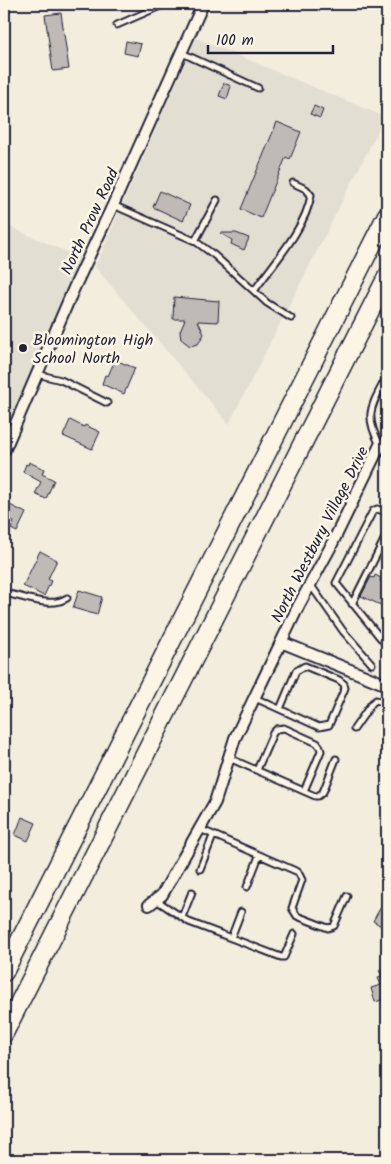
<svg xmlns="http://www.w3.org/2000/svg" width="391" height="1164" viewBox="0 0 391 1164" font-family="Kalam,sans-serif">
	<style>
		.built { fill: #e3ded2 }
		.building { fill: #bfbab6; stroke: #22223b }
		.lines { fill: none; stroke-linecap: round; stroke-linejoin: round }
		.service-casing { stroke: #22223b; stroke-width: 9 }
		.minor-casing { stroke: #22223b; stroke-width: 14 }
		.motorway-casing { stroke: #22223b; stroke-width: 21 }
		.service { stroke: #fcf5e5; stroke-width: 5 }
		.minor { stroke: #fcf5e5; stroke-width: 10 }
		.motorway { stroke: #fcf5e5; stroke-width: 18 }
		.poi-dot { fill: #22223b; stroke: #fcf5e5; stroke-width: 2 }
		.labels { text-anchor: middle; stroke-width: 5; stroke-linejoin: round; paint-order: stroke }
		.street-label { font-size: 16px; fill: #22223b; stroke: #fcf5e5 }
		.poi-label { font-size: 16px; fill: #22223b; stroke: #fcf5e5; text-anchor: start }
	</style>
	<rect width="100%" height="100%" fill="#f3edde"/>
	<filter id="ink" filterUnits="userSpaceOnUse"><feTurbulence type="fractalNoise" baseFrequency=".02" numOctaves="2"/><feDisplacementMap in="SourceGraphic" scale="10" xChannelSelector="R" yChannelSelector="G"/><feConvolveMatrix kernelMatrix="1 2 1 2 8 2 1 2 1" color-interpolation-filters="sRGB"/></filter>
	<g filter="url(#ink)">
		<path class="built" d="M 196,38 L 385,117 L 229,424 L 95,267 Z
			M 4,224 L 82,259 L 4,436 Z"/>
		<path class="building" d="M 61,13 L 69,69 L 53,71 L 45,15 Z
			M 126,41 L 141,44 L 138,56 L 124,53 Z
			M 224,83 L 231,86 L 227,99 L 219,96 Z
			M 314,106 L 323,110 L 320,118 L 310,114 Z
			M 277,122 L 301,132 L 290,159 L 286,157 L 261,218 L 241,209 Z
			M 160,191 L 190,205 L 183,221 L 153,207 Z
			M 220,233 L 236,233 L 249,238 L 244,250 L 231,244 L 232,240 Z
			M 174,297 L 219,301 L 218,322 L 198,321 L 204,334 L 198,344 L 190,346 L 181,339 L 180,331 L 185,319 L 173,319 Z
			M 115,360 L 135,368 L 124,394 L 102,384 L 105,375 L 108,376 Z
			M 70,420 L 84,427 L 85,425 L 100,432 L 92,449 L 63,436 Z
			M 29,462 L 44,469 L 42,474 L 54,480 L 46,499 L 35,494 L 41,482 L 23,472 L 26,464 L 28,465 Z
			M 8,504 L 26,513 L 17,532 L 11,529 L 14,522 L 4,517 Z
			M 40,551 L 57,560 L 48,579 L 51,581 L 44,596 L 23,586 Z
			M 375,575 L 381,578 L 380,581 L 387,584 L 387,608 L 361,596 L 371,577 L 374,578 Z
			M 79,590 L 102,597 L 97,615 L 73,608 Z
			M 22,817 L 36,823 L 28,841 L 15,835 Z
			M 387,896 L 387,919 L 383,927 L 373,921 Z
			M 387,964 L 387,1001 L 385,999 L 375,1002 L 371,988 L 381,985 L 378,978 L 383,976 L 379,971 Z"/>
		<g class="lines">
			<defs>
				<path id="service" d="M 189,4 L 201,8
					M 117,25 L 165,4
					M 182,53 L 258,88
					M 113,205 L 195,241 L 217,200
					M 195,241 L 214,255 L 254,291 C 273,264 306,228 311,195 L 306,189 L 293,183
					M 254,291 L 267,303 L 291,318
					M 37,374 L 61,380 L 107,403
					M 380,445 C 363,413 372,406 387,376
					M 383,445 L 387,456
					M 387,512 L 377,509 L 373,511 L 336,583 L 387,646
					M 310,584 L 343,631 L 372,664
					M 4,593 C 23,596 50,609 67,598
					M 352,604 L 387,534
					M 255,698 L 319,727 L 329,725 L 345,688 L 344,684 L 339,680 L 305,666 L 296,671 L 280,709
					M 354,729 L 372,703 L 376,700 L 387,704
					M 229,758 L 315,796 L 318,796 L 323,792 L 336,759
					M 257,770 L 273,733 L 277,729 L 284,728 L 317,743 L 320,747 L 321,751 L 304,791
					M 200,829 L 298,872 L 302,880 L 292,908 L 297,916 L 328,928 L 334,926 L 347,896
					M 200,869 L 213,836
					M 247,887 L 259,856
					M 156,900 L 189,922 L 281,957 L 284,957 L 294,934
					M 182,917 L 192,892
					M 231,938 L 241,912"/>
				<path id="minor" d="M 4,451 L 74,288 L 113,205 L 203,4
					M 281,642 L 387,685
					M 149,905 L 162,895 L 215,802 L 235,738 L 299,605 L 330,548 L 380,445 L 387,443"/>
				<path id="motorway" d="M 4,972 L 387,215
					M 4,1033 L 387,277"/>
			</defs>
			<use href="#service" class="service-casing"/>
			<use href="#minor" class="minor-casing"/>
			<use href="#motorway" class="motorway-casing"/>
			<use href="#service" class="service"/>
			<use href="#minor" class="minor"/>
			<use href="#motorway" class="motorway"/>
		</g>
	</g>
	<circle class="poi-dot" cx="23" cy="348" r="5"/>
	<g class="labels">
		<g class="street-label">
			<text transform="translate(89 221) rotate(-65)" y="6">North Prow Road</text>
			<text transform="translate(319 534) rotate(-63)" y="6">North Westbury Village Drive</text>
		</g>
		<g class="poi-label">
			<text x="33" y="345">Bloomington High<tspan x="33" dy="18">School North</tspan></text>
		</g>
	</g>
	<rect width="391" height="1164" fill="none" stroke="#fcf5e5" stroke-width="20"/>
	<rect x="10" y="10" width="371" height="1144" fill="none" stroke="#22223b" stroke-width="2" filter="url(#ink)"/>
	<path d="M208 45v8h125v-8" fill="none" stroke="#22223b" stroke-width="2.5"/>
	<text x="216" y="45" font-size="15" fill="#22223b" stroke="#fcf5e5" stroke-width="4" paint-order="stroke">100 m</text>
</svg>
